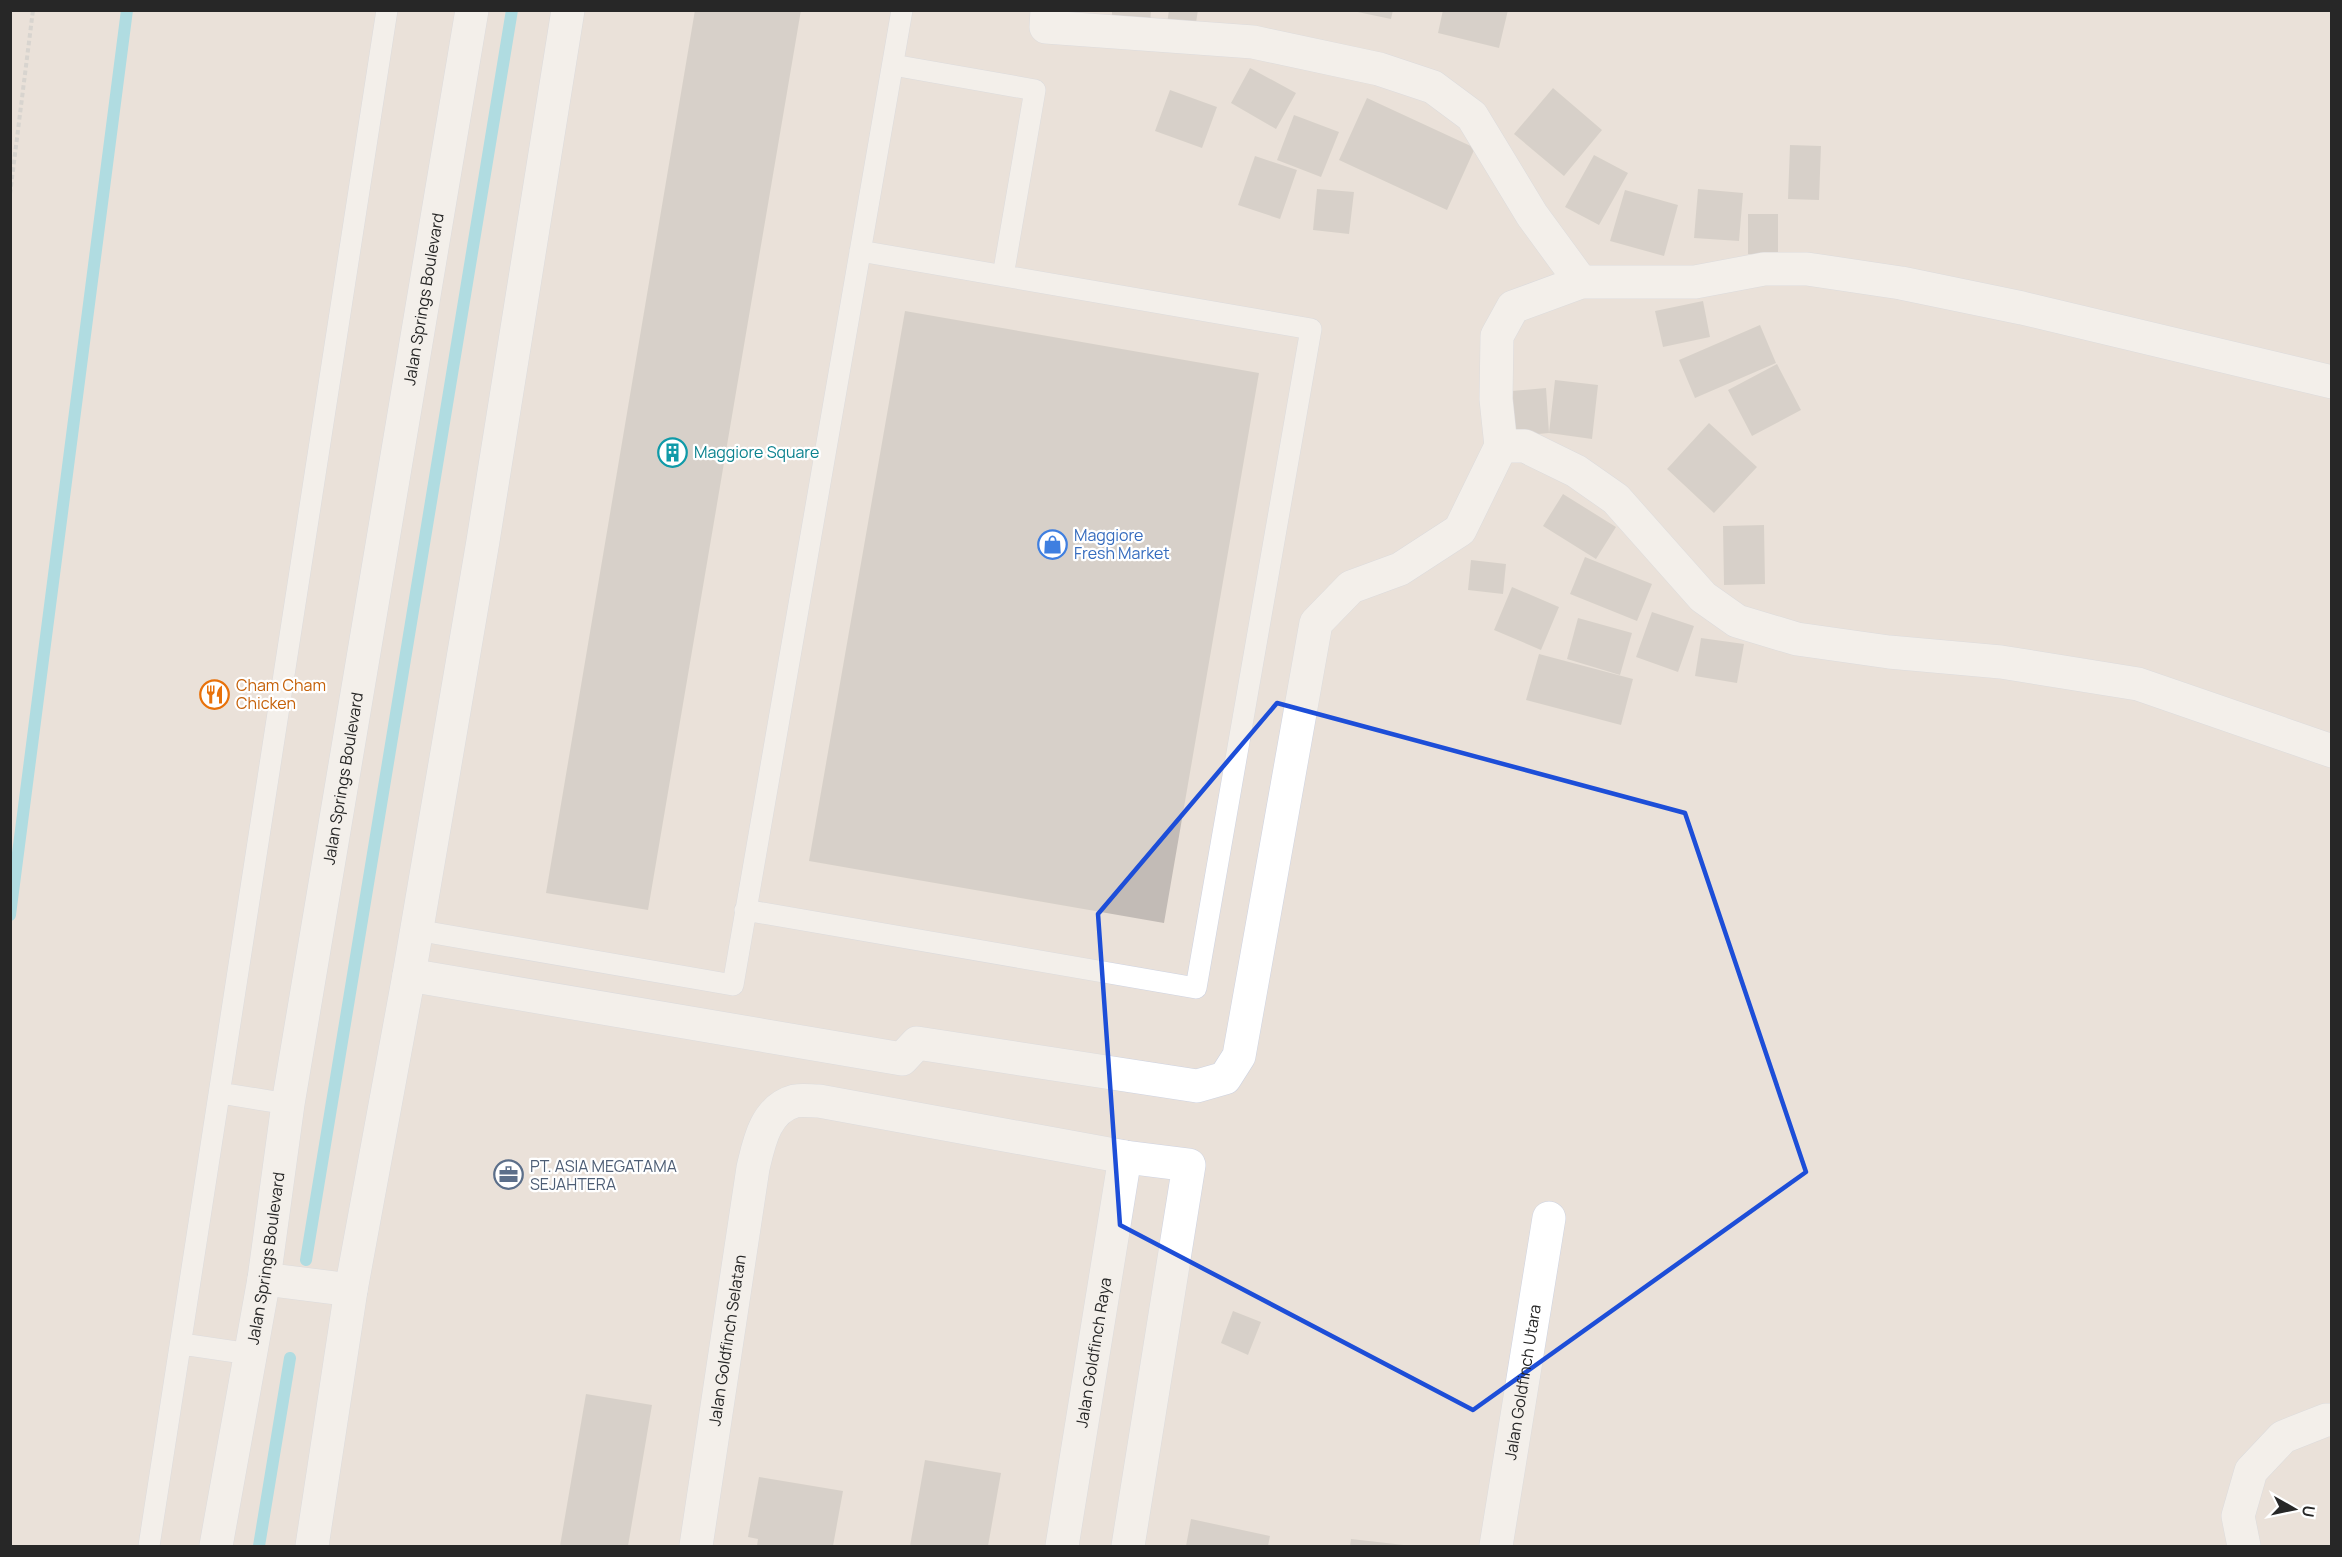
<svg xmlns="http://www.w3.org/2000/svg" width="2342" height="1557" viewBox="0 0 2342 1557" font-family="Manrope,sans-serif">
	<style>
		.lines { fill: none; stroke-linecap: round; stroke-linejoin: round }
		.stream { stroke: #6bd5ec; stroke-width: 12 }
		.building { fill: #c2bbb6 }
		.lane-casing { stroke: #ced3e1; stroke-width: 22 }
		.street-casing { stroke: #ced3e1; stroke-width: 34 }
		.secondary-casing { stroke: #ced3e1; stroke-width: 34 }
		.path { stroke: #c3c3c3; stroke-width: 4; stroke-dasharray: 4.5 3; stroke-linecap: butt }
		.lane { stroke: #fff; stroke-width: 21 }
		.street { stroke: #fff; stroke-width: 33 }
		.secondary { stroke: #fff; stroke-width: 33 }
		.marked { fill: none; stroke: #1d4ed8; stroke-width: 4.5; stroke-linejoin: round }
		.labels { text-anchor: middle; stroke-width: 4.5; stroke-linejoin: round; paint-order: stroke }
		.street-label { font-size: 16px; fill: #272727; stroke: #fff }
		.culture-label { font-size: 16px; fill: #0d838f; stroke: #fff; text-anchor: start }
		.shop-label { font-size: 16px; fill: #366cbe; stroke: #fff; text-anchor: start }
		.food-label { font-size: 16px; fill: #c56008; stroke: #fff; text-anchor: start }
		.service-label { font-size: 16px; fill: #4e5e75; stroke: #fff; text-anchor: start }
	</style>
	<rect width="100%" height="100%" fill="#eae1d9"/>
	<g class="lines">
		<path class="stream" d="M 10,915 L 127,10
			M 306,1260 L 512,10
			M 259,1546 L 290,1358"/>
	</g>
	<path class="building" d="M 695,10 L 801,10 L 648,910 L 546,893 Z
		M 1112,10 L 1151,10 L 1150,26 L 1112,25 Z
		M 1169,10 L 1198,10 L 1195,29 L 1167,24 Z
		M 1348,10 L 1393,10 L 1391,19 Z
		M 1443,10 L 1508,10 L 1499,48 L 1438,33 Z
		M 1250,68 L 1296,93 L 1276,129 L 1231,103 Z
		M 1553,88 L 1602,130 L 1564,176 L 1514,134 Z
		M 1170,90 L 1217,107 L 1202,148 L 1155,131 Z
		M 1367,98 L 1475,148 L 1447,210 L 1339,160 Z
		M 1294,115 L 1339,132 L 1321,177 L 1277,160 Z
		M 1790,145 L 1821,146 L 1819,200 L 1788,199 Z
		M 1594,155 L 1628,173 L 1599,225 L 1565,207 Z
		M 1255,156 L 1297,170 L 1280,219 L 1238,205 Z
		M 1317,189 L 1354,192 L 1349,234 L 1313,230 Z
		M 1698,189 L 1743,193 L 1739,241 L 1694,238 Z
		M 1625,190 L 1678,205 L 1664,256 L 1610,241 Z
		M 1748,214 L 1778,214 L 1778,254 L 1748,254 Z
		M 1703,301 L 1710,337 L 1663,347 L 1655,311 Z
		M 905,311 L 1259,373 L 1164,923 L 809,861 Z
		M 1760,325 L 1776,363 L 1695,398 L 1679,360 Z
		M 1777,364 L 1801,410 L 1752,436 L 1728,390 Z
		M 1555,380 L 1598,385 L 1592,439 L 1549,433 Z
		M 1546,388 L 1549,433 L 1514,436 L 1512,391 Z
		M 1709,423 L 1757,467 L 1714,513 L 1667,469 Z
		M 1563,494 L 1616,527 L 1596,559 L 1543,526 Z
		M 1764,525 L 1765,584 L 1724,585 L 1723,526 Z
		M 1585,557 L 1652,584 L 1637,621 L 1570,594 Z
		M 1471,560 L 1506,564 L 1503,594 L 1468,590 Z
		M 1512,587 L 1559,607 L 1541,650 L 1494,630 Z
		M 1652,612 L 1694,626 L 1678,672 L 1636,657 Z
		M 1578,618 L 1632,633 L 1620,675 L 1567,659 Z
		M 1701,638 L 1744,644 L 1737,683 L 1695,676 Z
		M 1539,654 L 1633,679 L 1621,725 L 1526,700 Z
		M 1233,1311 L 1261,1322 L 1248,1355 L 1221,1343 Z
		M 586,1394 L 652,1405 L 628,1546 L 560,1546 Z
		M 925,1460 L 1001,1473 L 988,1546 L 910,1546 Z
		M 759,1477 L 843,1491 L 833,1546 L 757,1546 L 758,1539 L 748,1537 Z
		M 1191,1519 L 1270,1536 L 1268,1546 L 1186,1546 Z
		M 1351,1539 L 1404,1545 L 1404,1546 L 1350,1546 Z"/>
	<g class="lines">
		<defs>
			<path id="lane" d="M 893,65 L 1035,90 L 1003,276
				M 745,910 L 1196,988 L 1311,329 L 860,251
				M 416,930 L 733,985 L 902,10
				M 220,1093 L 288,1104
				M 182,1344 L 250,1354
				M 149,1546 L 387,10"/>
			<g id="street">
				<path d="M 1047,10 L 1046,27 L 1253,42 L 1379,69 L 1433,87 L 1472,116 L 1532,215 L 1581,282"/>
				<path d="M 1501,446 L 1525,446 L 1576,471 L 1616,499 L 1703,597 L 1737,621 L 1797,639 L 1889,652 L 2001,662 L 2138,684 L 2332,751"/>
				<path d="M 409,975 L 902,1059 L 917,1043 L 1197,1086 L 1225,1078 L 1239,1056 L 1316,623 L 1351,587 L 1400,569 L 1460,530 L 1501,446 L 1496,399 L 1497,336 L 1513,307 L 1581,282 L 1695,282 L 1764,269 L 1807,269 L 1901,283 L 2022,308 L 2332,382"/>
				<path id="s1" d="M 696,1546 L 753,1168 C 759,1143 765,1109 795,1101 C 802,1100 812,1101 819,1101 L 1125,1157 L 1189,1165 L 1128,1546"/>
				<path id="s2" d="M 1062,1546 L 1125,1157"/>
				<path id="s3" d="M 1496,1546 L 1549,1218"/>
				<path d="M 2244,1546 L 2238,1516 L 2251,1471 L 2283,1437 L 2326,1420 L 2332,1420"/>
			</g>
			<g id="secondary">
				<path d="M 264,1279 L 351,1290"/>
				<path id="s4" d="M 216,1546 L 264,1279 L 288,1104 L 472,10"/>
				<path d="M 312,1546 L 351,1290 L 409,975 L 483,541 L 568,10"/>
			</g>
		</defs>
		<use href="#lane" class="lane-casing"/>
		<use href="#street" class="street-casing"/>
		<use href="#secondary" class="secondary-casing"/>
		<path class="path" d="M 10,194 L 33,10"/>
		<use href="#lane" class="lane"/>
		<use href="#street" class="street"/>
		<use href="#secondary" class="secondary"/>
	</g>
	<path d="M0 0H2342V1557H0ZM 1277,703 L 1685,813 L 1806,1172 L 1473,1410 L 1120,1225 L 1098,914 Z" fill="#eae1d9" fill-opacity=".55" fill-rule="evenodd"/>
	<path class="marked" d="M 1277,703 L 1685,813 L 1806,1172 L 1473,1410 L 1120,1225 L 1098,914 Z"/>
	<defs>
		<symbol id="building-ring" viewBox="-11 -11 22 22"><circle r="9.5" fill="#fff" stroke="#0f9aa8" stroke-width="1.5"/><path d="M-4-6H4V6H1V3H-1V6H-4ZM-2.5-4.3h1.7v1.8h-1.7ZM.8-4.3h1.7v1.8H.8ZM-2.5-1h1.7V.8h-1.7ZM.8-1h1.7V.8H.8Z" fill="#0f9aa8"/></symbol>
		<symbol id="shop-ring" viewBox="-11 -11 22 22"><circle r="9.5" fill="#fff" stroke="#3f7fe0" stroke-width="1.5"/><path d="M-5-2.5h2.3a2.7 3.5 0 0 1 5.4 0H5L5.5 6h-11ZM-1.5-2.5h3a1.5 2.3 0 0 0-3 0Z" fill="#3f7fe0"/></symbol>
		<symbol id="restaurant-ring" viewBox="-11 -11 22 22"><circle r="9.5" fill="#fff" stroke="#e8710a" stroke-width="1.5"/><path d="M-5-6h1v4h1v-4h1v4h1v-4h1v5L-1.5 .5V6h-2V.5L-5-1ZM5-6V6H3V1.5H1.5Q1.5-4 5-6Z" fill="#e8710a"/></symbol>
		<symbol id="office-ring" viewBox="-11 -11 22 22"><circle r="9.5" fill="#fff" stroke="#5c6f8a" stroke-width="1.5"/><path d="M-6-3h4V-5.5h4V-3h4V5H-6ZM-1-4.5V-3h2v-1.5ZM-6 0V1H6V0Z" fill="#5c6f8a"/></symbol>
	</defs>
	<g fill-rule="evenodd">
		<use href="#building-ring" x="656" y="436" width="33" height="33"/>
		<use href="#shop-ring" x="1036" y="528" width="33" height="33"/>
		<use href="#restaurant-ring" x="198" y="678" width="33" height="33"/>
		<use href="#office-ring" x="492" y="1158" width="33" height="33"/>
	</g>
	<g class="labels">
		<g class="street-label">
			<text dy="6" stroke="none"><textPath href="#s4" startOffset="1264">Jalan Springs Boulevard</textPath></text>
			<text dy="6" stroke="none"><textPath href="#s4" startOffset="778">Jalan Springs Boulevard</textPath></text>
			<text dy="6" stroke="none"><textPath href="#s4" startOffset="292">Jalan Springs Boulevard</textPath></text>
			<text dy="6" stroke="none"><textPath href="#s1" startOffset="208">Jalan Goldfinch Selatan</textPath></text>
			<text dy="6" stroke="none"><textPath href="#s2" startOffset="196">Jalan Goldfinch Raya</textPath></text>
			<text dy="6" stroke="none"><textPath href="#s3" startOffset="166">Jalan Goldfinch Utara</textPath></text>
		</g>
		<g class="culture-label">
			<text x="694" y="458">Maggiore Square</text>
		</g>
		<g class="shop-label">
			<text x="1074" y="541">Maggiore<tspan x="1074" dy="18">Fresh Market</tspan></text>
		</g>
		<g class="food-label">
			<text x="236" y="691">Cham Cham<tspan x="236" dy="18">Chicken</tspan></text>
		</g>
		<g class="service-label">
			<text x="530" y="1172">PT. ASIA MEGATAMA<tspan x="530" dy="18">SEJAHTERA</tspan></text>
		</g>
	</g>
	<rect width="2342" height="1557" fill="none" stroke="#272727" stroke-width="24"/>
	<g transform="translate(2294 1509) rotate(99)" stroke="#ffffff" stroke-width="4.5" paint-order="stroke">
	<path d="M0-4.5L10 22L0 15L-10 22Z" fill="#272727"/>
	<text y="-9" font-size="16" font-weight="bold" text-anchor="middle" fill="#272727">U</text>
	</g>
</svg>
